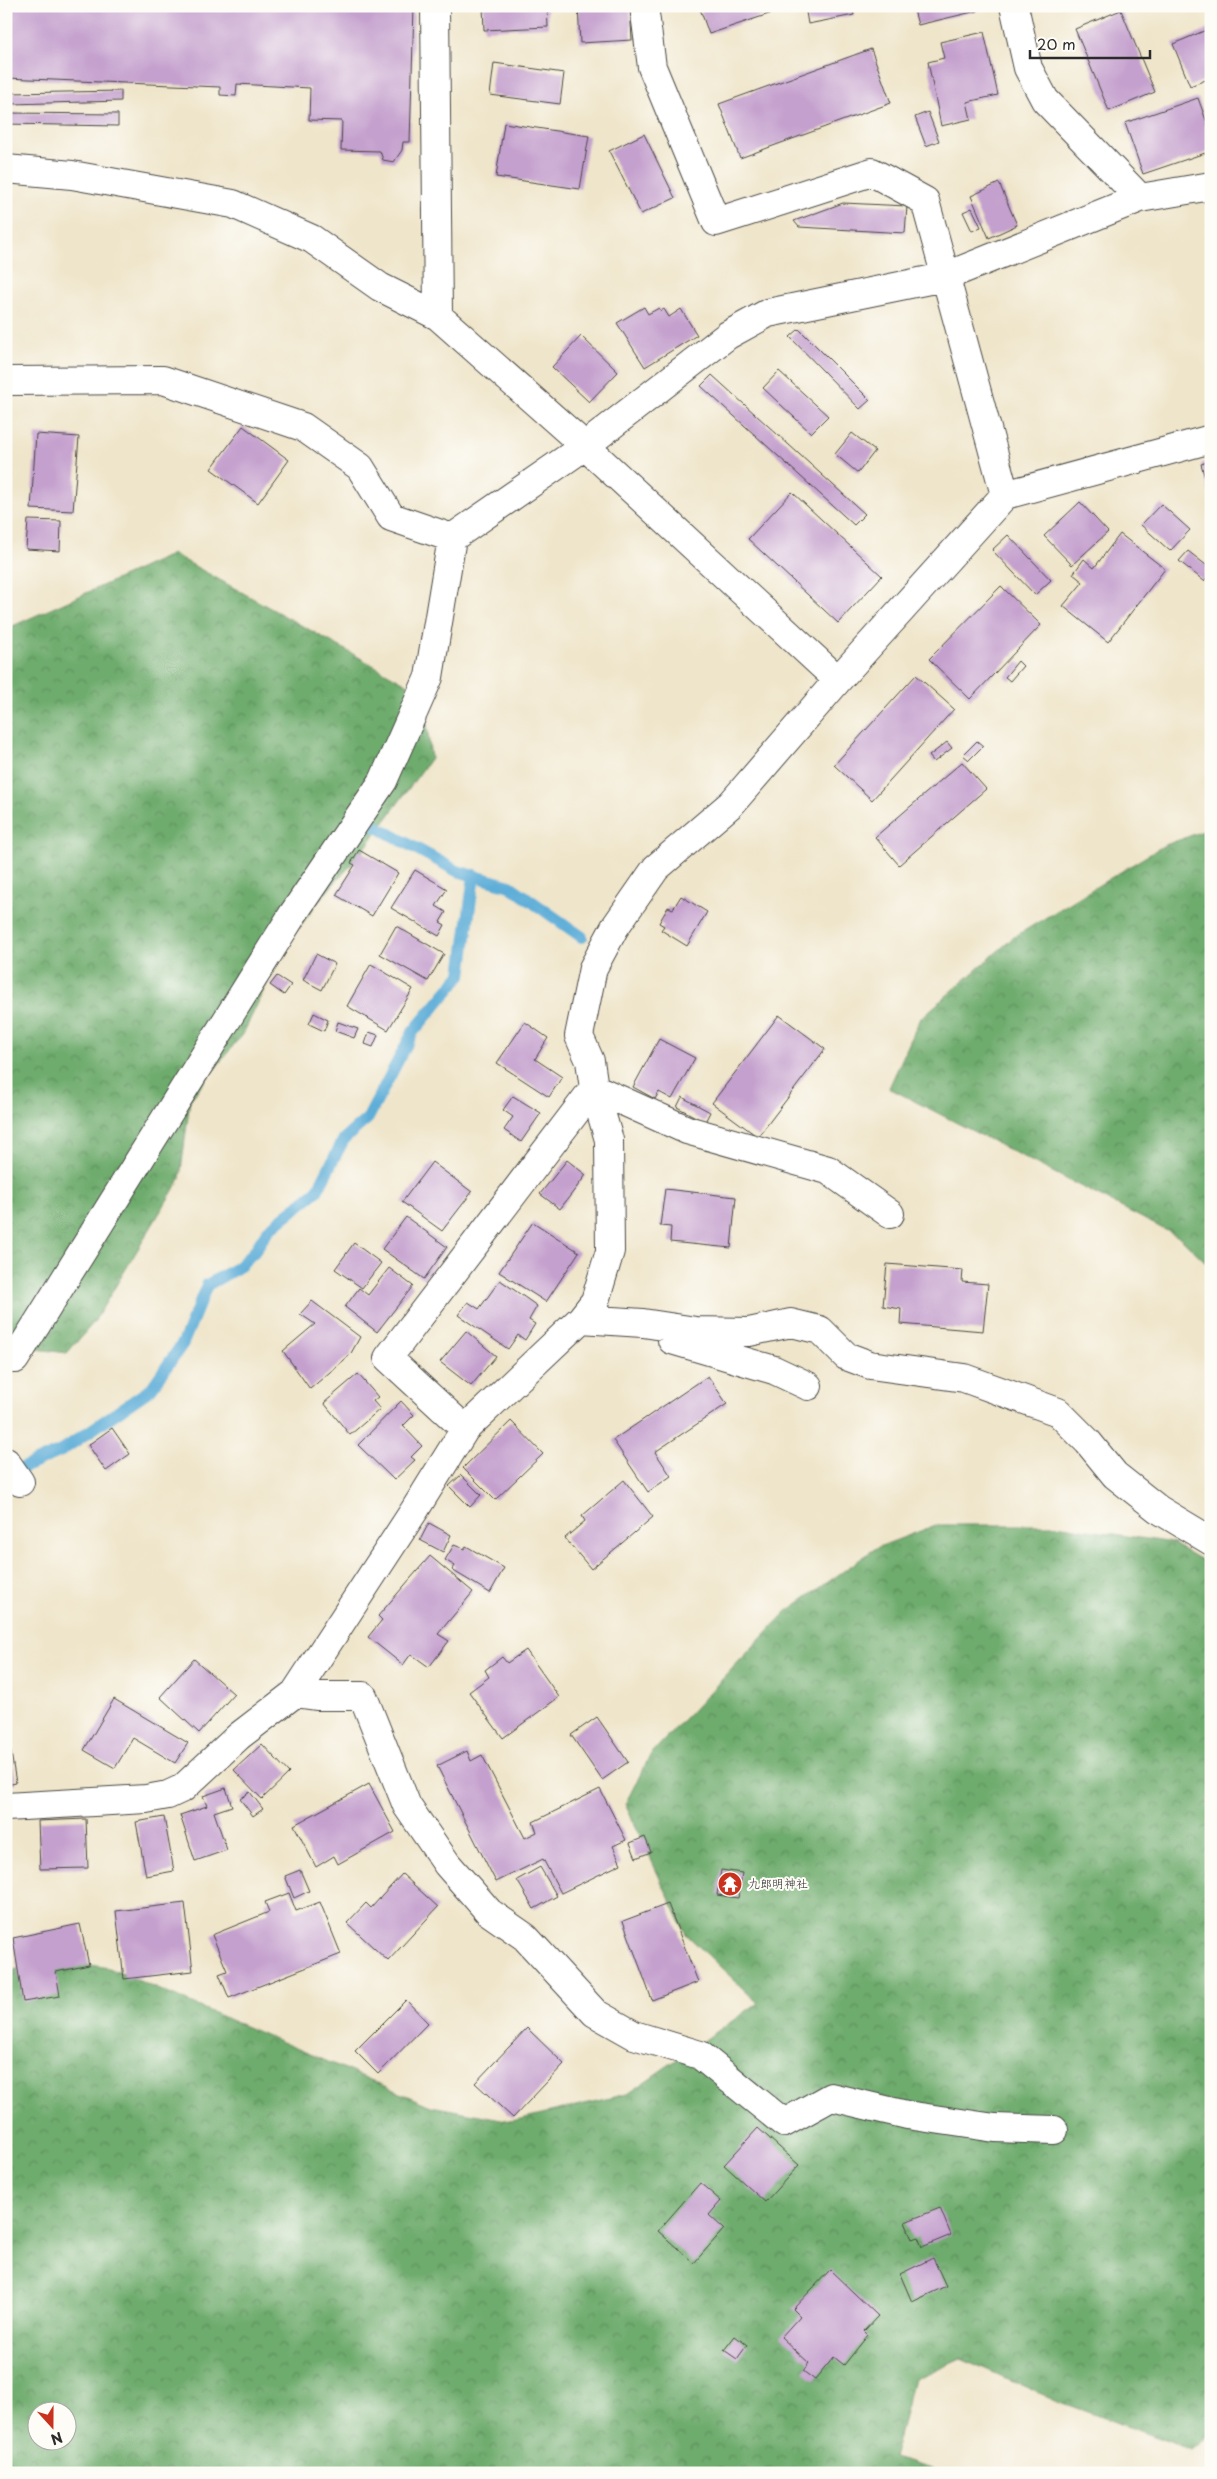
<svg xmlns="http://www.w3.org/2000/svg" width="1217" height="2479" viewBox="0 0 1217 2479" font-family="'Playpen Sans','Klee One',sans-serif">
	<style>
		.forest { fill: url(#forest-crowns); stroke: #4c6c4c; fill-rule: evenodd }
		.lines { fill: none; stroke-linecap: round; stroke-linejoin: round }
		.stream { stroke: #5eaed8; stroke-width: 12 }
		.building { fill: #c4a0ce }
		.minor-casing { stroke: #484743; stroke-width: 30 }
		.minor { stroke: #fff; stroke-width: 28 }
		.labels { text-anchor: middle; stroke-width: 4; stroke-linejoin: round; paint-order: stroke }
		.poi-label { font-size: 12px; fill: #2b2b2b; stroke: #fdfcf7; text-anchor: start }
	</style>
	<defs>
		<pattern id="forest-crowns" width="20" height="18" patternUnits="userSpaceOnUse" patternTransform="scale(1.25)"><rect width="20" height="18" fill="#6eac6d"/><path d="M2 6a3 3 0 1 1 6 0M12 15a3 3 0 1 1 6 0" fill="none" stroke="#5b8c5a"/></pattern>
	</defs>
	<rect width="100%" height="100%" fill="#fdfcf7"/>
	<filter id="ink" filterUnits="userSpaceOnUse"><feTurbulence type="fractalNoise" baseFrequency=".02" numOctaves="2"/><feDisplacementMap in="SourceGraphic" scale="10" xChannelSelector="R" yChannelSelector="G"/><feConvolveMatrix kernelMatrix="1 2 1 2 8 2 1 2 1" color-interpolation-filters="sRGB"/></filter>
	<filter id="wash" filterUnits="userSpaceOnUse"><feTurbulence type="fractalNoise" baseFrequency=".0096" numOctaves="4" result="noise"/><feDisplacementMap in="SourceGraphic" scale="20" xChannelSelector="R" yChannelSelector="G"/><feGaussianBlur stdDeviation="1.12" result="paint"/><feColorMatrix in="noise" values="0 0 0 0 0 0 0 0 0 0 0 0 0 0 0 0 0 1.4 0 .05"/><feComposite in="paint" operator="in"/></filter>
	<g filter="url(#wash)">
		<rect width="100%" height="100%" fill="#efe5ca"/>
		<path class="forest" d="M 173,554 L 423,693 L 431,758 L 360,855 L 321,898 L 284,948 L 244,1032 L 190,1100 L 180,1179 L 94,1322 L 67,1353 L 6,1345 L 6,629 Z
			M 1211,828 L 1211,1267 L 1181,1238 L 889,1088 L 920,1019 L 1014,937 L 1163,846 Z
			M 936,1525 L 1056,1525 L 1172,1543 L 1211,1566 L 1211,2434 L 1192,2450 L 1057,2401 L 961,2358 L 914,2379 L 893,2458 L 946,2473 L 6,2473 L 6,1973 L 47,1958 L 109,1968 L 431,2106 L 512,2121 L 627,2094 L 758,2003 L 686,1934 L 625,1804 L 651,1754 L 786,1612 L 876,1548 ZM 38,2412 L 68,2412 L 68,2442 L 38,2442 Z"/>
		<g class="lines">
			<path class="stream" d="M 368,822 L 457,871 L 510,886 L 582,937
				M 11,1473 L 61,1451 L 151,1389 L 183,1343 L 207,1285 L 237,1268 L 254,1252 L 268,1230 L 317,1191 L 344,1139 L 368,1118 L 413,1032 L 461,975 L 474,875"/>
		</g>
		<g id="blocks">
			<path class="building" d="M 6,6 L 414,6 L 410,142 L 403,142 L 402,150 L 394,162 L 383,160 L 380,151 L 341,150 L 342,121 L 309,120 L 310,88 L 237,84 L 236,96 L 220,95 L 220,87 L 6,78 Z
				M 483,6 L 547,6 L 548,27 L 484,30 Z
				M 578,6 L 630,6 L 632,40 L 580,43 Z
				M 699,6 L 790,6 L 790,7 L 709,34 Z
				M 805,6 L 852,6 L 854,15 L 808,24 Z
				M 913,6 L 976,6 L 977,11 L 918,25 Z
				M 1121,10 L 1155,92 L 1109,111 L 1075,29 Z
				M 1211,28 L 1211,78 L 1190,86 L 1173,44 Z
				M 984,32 L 998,95 L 967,102 L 971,119 L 941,126 L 928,62 L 944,58 L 940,42 Z
				M 871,49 L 891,103 L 740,158 L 719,104 Z
				M 494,63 L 564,73 L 560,104 L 490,95 Z
				M 121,91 L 121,101 L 11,104 L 10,93 Z
				M 1198,98 L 1211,134 L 1211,151 L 1143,174 L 1125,123 Z
				M 928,112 L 939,141 L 926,146 L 915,117 Z
				M 6,113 L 118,114 L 118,126 L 6,124 Z
				M 504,123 L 589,136 L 580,189 L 496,177 Z
				M 644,134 L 675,198 L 641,214 L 609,151 Z
				M 999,183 L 1017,225 L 989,238 L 971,196 Z
				M 843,203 L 907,206 L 905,233 L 799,227 L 794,221 Z
				M 972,208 L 981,227 L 972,231 L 963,212 Z
				M 644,307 L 648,314 L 659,308 L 661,311 L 664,309 L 669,317 L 681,309 L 697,335 L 645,367 L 617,323 Z
				M 799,329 L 870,400 L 860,409 L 790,337 Z
				M 581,336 L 618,372 L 589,402 L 552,367 Z
				M 779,371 L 828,416 L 811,433 L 763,388 Z
				M 712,375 L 865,514 L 854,525 L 701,386 Z
				M 243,426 L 289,460 L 258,503 L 211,469 Z
				M 852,433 L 875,451 L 858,473 L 835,454 Z
				M 36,434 L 79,437 L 73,511 L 31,509 Z
				M 1211,461 L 1211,495 L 1210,495 L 1201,464 Z
				M 792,492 L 882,576 L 838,623 L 748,539 Z
				M 1080,502 L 1108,532 L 1072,565 L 1044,536 Z
				M 1161,504 L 1190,530 L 1170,551 L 1141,525 Z
				M 28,520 L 61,521 L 60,551 L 26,549 Z
				M 1120,534 L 1165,569 L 1108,642 L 1063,606 L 1083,582 L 1073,574 L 1084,559 L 1094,568 Z
				M 1008,535 L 1051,580 L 1035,595 L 992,550 Z
				M 1188,551 L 1211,569 L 1211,573 L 1204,581 L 1179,561 Z
				M 1001,586 L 1041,625 L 970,699 L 929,659 Z
				M 1018,661 L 1023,666 L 1010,681 L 1005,677 Z
				M 916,675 L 954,709 L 872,800 L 834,765 Z
				M 977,741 L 983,746 L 969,760 L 963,755 Z
				M 947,742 L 952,748 L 934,762 L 929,756 Z
				M 962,762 L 986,789 L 899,865 L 875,837 Z
				M 359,850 L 398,873 L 372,916 L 336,895 L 355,865 L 351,863 Z
				M 415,870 L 447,889 L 436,906 L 446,912 L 440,922 L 445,925 L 439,936 L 391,908 Z
				M 681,896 L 707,912 L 687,946 L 661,930 L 664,926 L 659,923 L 668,907 L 673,909 Z
				M 396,926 L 444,954 L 428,981 L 380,954 Z
				M 316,954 L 335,964 L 322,990 L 303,980 Z
				M 371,964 L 413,989 L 388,1030 L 347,1006 Z
				M 277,976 L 291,985 L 284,995 L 270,985 Z
				M 314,1013 L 328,1020 L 324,1031 L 309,1024 Z
				M 779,1015 L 825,1049 L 758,1137 L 712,1103 Z
				M 338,1022 L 358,1029 L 354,1038 L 335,1031 Z
				M 525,1022 L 548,1038 L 535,1059 L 562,1077 L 549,1097 L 497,1063 Z
				M 369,1032 L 378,1035 L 373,1047 L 365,1044 Z
				M 659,1039 L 695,1058 L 672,1099 L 659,1092 L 655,1099 L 633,1087 Z
				M 513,1096 L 541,1113 L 521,1142 L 504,1130 L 513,1117 L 503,1110 Z
				M 682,1097 L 710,1112 L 705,1122 L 677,1107 Z
				M 567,1160 L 586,1175 L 560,1209 L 540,1194 Z
				M 432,1162 L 472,1192 L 442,1231 L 402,1202 Z
				M 665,1189 L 736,1197 L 731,1248 L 670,1242 L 671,1227 L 660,1226 Z
				M 406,1217 L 447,1247 L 424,1279 L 382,1249 Z
				M 533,1222 L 579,1252 L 546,1302 L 499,1272 Z
				M 354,1243 L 381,1263 L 362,1288 L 335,1269 Z
				M 887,1264 L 963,1270 L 962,1282 L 988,1284 L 983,1331 L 900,1324 L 901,1309 L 883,1306 Z
				M 389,1268 L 413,1286 L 377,1332 L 345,1307 L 359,1288 L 368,1295 Z
				M 500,1280 L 537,1306 L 529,1320 L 535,1324 L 525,1340 L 518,1335 L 508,1349 L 458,1315 L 468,1302 L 479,1309 Z
				M 312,1301 L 360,1337 L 350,1355 L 310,1389 L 283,1351 L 315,1324 L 300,1314 Z
				M 466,1331 L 496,1356 L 471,1386 L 440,1362 Z
				M 358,1374 L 378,1397 L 373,1401 L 380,1409 L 350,1435 L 324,1403 Z
				M 708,1376 L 727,1404 L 655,1452 L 671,1476 L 648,1492 L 613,1440 Z
				M 401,1401 L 414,1415 L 403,1426 L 422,1446 L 411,1457 L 415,1460 L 394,1480 L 358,1445 Z
				M 511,1421 L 543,1454 L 495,1500 L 463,1468 Z
				M 112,1428 L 130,1454 L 106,1471 L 88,1445 Z
				M 461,1475 L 481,1495 L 470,1507 L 449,1486 Z
				M 624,1480 L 653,1517 L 591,1569 L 565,1538 L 585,1521 L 582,1516 Z
				M 429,1523 L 451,1535 L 443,1552 L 420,1540 Z
				M 454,1545 L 464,1549 L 466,1546 L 504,1568 L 490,1593 L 452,1570 L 455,1566 L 445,1560 Z
				M 430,1556 L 473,1592 L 438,1634 L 449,1641 L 429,1667 L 411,1654 L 403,1665 L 368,1637 L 382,1620 L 378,1616 Z
				M 526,1650 L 559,1697 L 503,1738 L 469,1692 L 489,1677 L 485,1670 L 502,1657 L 507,1663 Z
				M 194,1659 L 234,1694 L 199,1733 L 160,1697 Z
				M 114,1699 L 188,1743 L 175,1763 L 133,1738 L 115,1768 L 84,1750 Z
				M 597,1717 L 628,1762 L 602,1780 L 571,1735 Z
				M 262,1744 L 289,1773 L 262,1799 L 234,1770 Z
				M 6,1746 L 10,1746 L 16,1783 L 6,1785 Z
				M 467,1751 L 471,1761 L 482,1755 L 525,1838 L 537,1832 L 533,1822 L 600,1789 L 626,1840 L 613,1846 L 621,1864 L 561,1893 L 543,1859 L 496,1882 L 437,1766 Z
				M 369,1784 L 395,1832 L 338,1864 L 334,1856 L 316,1867 L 294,1825 Z
				M 226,1788 L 232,1806 L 214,1812 L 227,1850 L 195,1861 L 180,1815 L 207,1806 L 203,1796 Z
				M 250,1792 L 263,1809 L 253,1816 L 240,1799 Z
				M 164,1817 L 174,1871 L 146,1876 L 136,1822 Z
				M 86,1819 L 88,1868 L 40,1869 L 38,1821 Z
				M 645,1837 L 651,1852 L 636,1858 L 630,1843 Z
				M 540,1867 L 557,1896 L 534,1909 L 517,1880 Z
				M 300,1870 L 309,1891 L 294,1898 L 285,1876 Z
				M 721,1870 L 742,1873 L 738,1898 L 717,1895 Z
				M 402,1874 L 438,1907 L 388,1961 L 347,1923 L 366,1903 L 371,1908 Z
				M 289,1893 L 296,1911 L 320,1902 L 341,1954 L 229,1998 L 219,1974 L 227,1971 L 212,1935 L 269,1912 L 265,1902 Z
				M 185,1903 L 193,1971 L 124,1979 L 116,1911 Z
				M 668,1904 L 698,1982 L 652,2000 L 623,1921 Z
				M 80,1924 L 89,1965 L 56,1972 L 60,1996 L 23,2002 L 13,1938 Z
				M 406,2000 L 428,2023 L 378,2074 L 355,2051 Z
				M 527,2028 L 564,2064 L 513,2118 L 475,2083 Z
				M 758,2128 L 799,2165 L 765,2202 L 724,2165 Z
				M 700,2183 L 721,2201 L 709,2215 L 724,2229 L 694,2263 L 658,2231 Z
				M 940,2208 L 951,2235 L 922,2247 L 918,2237 L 912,2239 L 905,2222 Z
				M 933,2258 L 946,2286 L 912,2302 L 900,2274 Z
				M 830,2270 L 878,2316 L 864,2331 L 868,2335 L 844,2365 L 834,2357 L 815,2380 L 803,2371 L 809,2363 L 781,2337 L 800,2316 L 793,2309 Z
				M 735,2336 L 747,2345 L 737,2359 L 724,2350 Z"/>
		</g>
	</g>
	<g filter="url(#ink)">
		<use href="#blocks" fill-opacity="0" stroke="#484743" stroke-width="1"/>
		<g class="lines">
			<defs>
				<path id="minor" d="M 435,6 L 438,316
					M 644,6 L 652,67 L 716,222 L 872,172 L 925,201 L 1005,495
					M 1014,6 L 1028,68 L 1045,100 L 1140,198
					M 6,169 L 72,175 L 233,204 L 312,239 L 380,287 L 438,316 L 585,446 L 838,680
					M 6,381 L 163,380 L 303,427 L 360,467 L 391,517 L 452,538
					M 581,1319 L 643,1323 L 696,1331 L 749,1332 L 791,1323 L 820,1330 L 846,1356 L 870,1365 L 964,1378 L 1058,1412 L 1088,1442 L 1115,1475 L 1158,1509 L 1211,1541
					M 672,1340 L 774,1370 L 808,1386
					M 6,1358 L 15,1359 L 293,914 L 383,781 L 429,677 L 452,538 L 585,446 L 728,335 L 768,313 L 944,277 L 1140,198 L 1211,186
					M 465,1429 L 388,1358 L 594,1088 L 687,1130 L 828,1170 L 890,1214
					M 6,1462 L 20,1482
					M 295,1693 L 316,1696 L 363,1696 L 407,1806 L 447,1864 L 489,1912 L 525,1937 L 595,2013 L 634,2035 L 700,2055 L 784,2123 L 831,2097 L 907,2115 L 995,2128 L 1054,2130
					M 6,1807 L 146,1799 L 168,1795 L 183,1788 L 239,1736 L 295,1693 L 414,1511 L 465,1429 L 581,1319 L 595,1301 L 610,1251 L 609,1140 L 594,1088 L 590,1061 L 579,1036 L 593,968 L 615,927 L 656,868 L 731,804 L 838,680 L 1005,495 L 1211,439"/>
			</defs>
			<use href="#minor" class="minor-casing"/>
			<use href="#minor" class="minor"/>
		</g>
	</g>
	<defs>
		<symbol id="temple-disc" viewBox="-11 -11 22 22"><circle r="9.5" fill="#c8321e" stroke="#fdfcf7"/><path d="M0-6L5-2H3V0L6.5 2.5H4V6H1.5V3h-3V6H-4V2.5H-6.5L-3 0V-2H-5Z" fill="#fff"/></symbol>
	</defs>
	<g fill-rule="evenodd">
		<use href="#temple-disc" x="716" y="1870" width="28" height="28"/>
	</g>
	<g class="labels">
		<g class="poi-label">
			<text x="748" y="1888">九郎明神社</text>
		</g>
	</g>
	<rect width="1217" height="2479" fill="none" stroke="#fdfcf7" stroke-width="25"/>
	<g transform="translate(52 2426) rotate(159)"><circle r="24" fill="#fdfcf7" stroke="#a9a8a5"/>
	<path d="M0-4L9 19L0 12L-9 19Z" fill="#c8321e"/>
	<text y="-8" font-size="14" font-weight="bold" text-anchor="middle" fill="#2b2b2b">N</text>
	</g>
	<path d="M1030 50v8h120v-8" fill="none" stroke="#2b2b2b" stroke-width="2.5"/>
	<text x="1037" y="50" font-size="15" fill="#2b2b2b" stroke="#fdfcf7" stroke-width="4" paint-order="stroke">20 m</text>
</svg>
